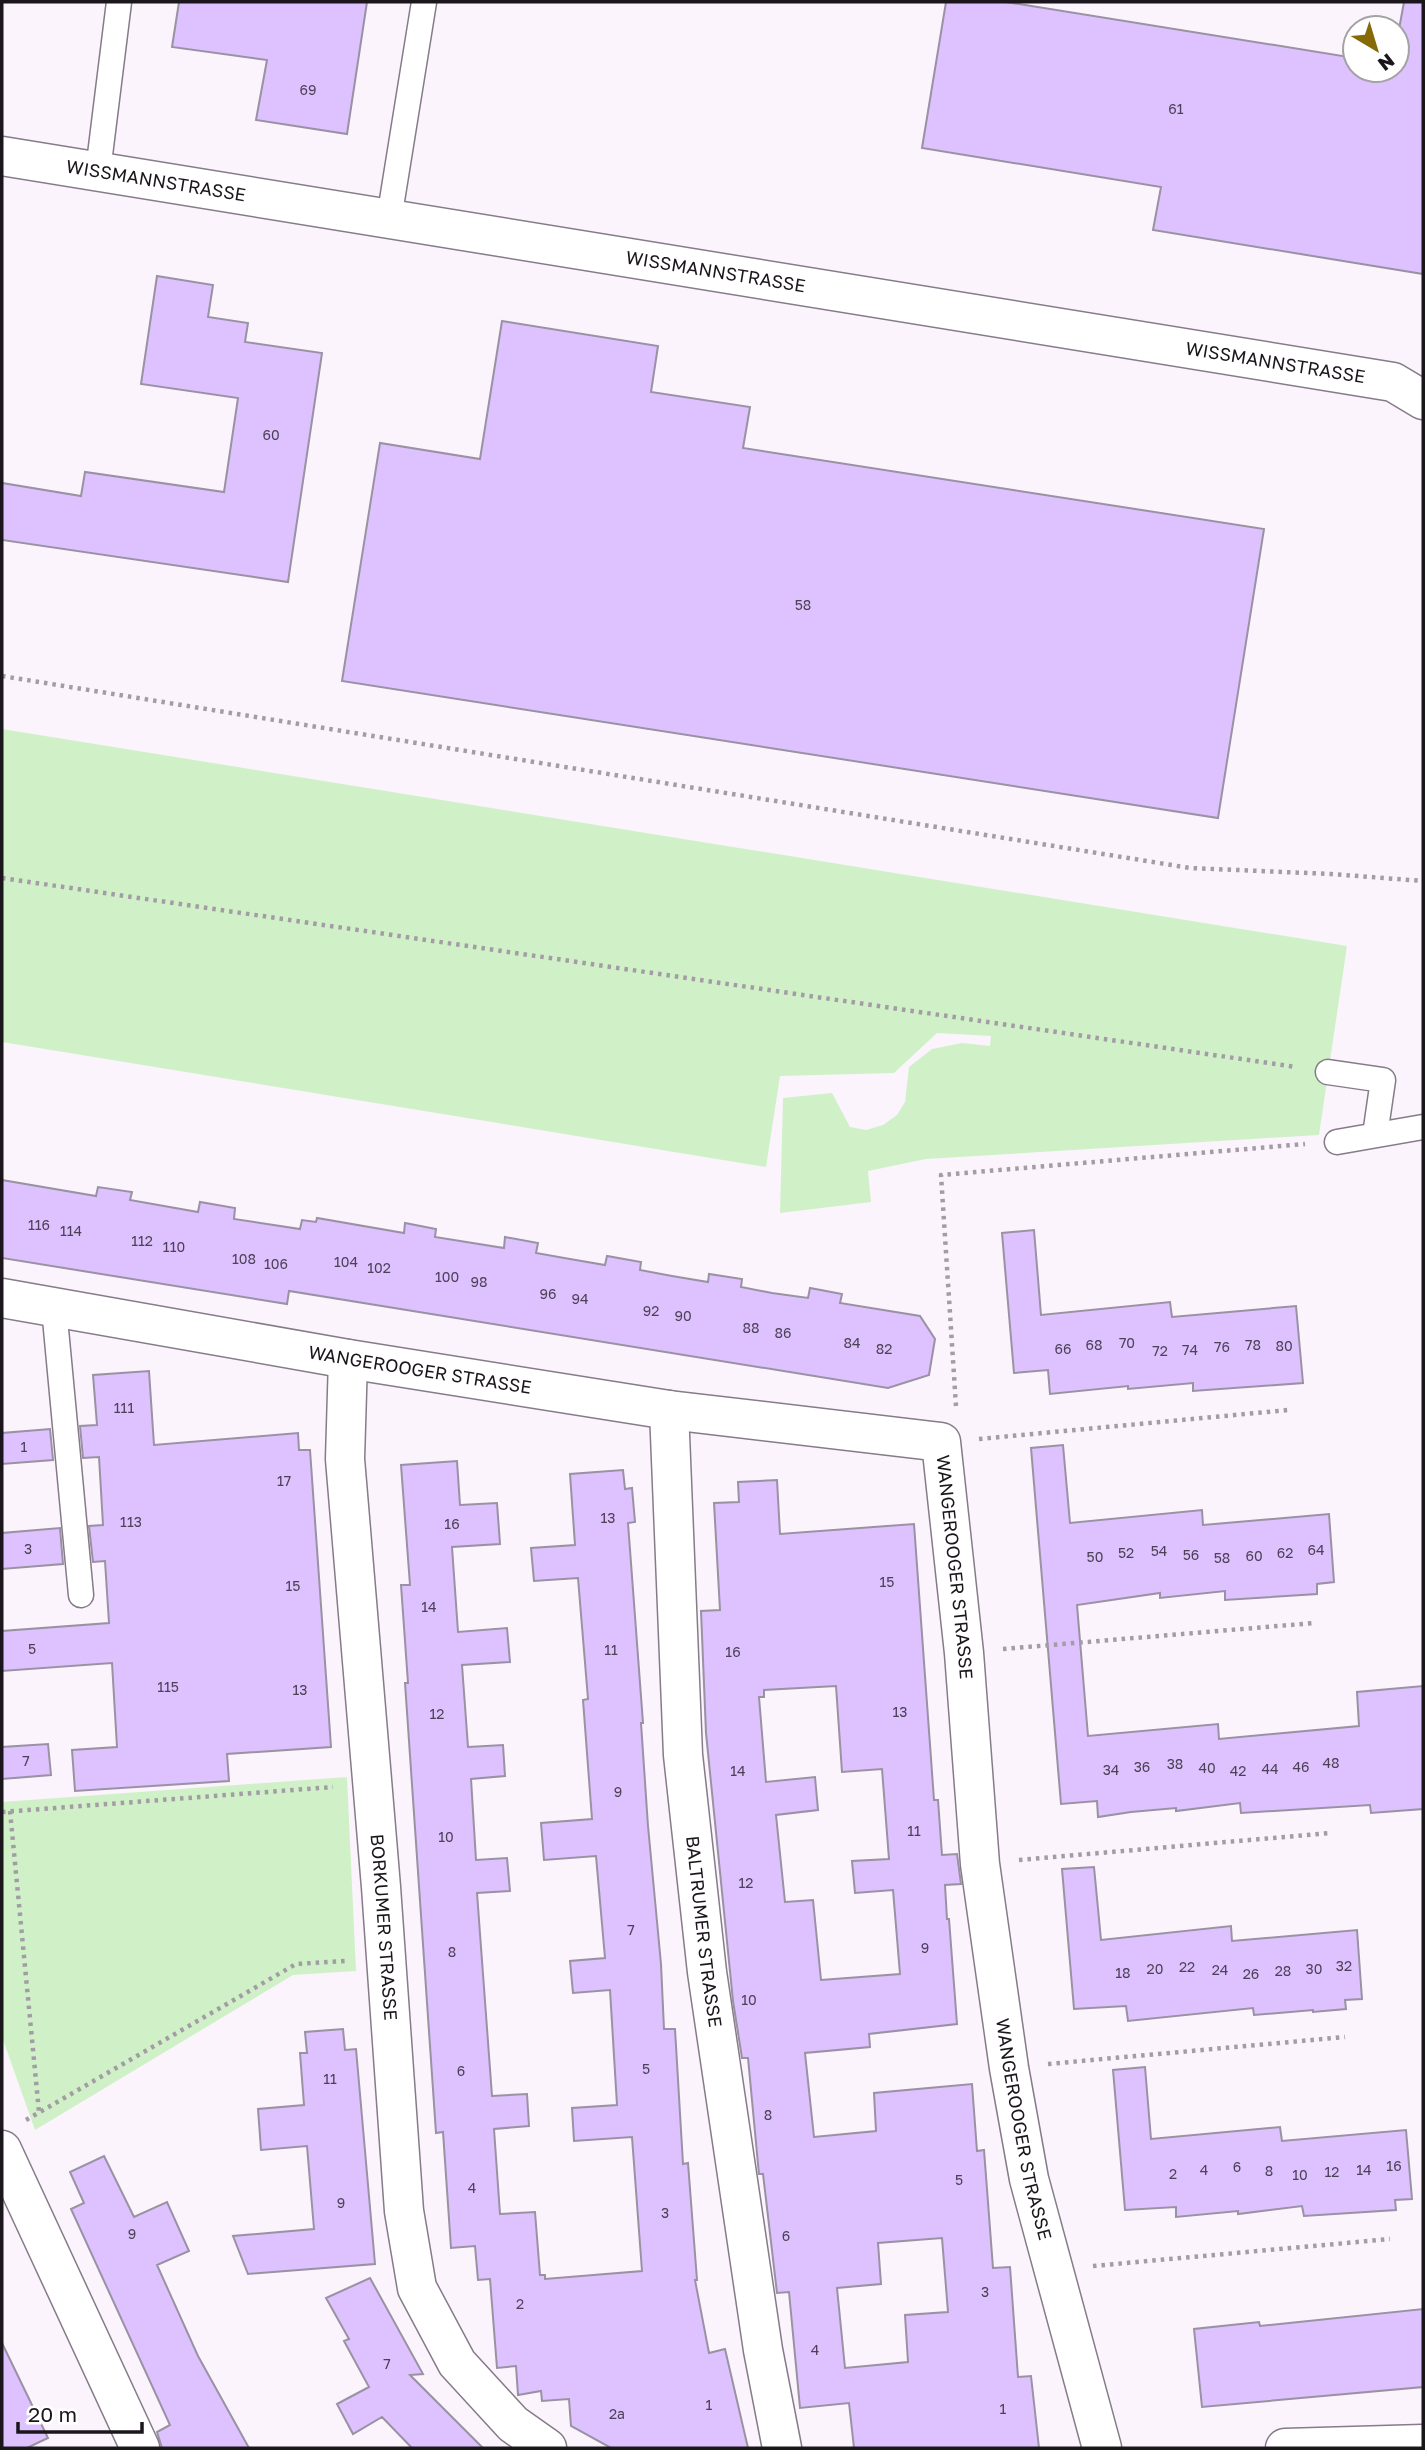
<svg xmlns="http://www.w3.org/2000/svg" width="1425" height="2450" viewBox="0 0 1425 2450" font-family="'Golos Text',sans-serif">
	<style>
		.green { fill: #d0f1c8 }
		.building { fill: #dec1ff; stroke: #9992a2; stroke-width: 2; fill-rule: evenodd }
		.lines { fill: none; stroke-linecap: round; stroke-linejoin: round }
		.lane-casing { stroke: #867b89; stroke-width: 27 }
		.street-casing { stroke: #867b89; stroke-width: 41 }
		.path { stroke: #a39ca4; stroke-width: 4.5; stroke-dasharray: 3.5 5; stroke-linecap: butt }
		.lane { stroke: #fff; stroke-width: 24 }
		.street { stroke: #fff; stroke-width: 38 }
		.labels { text-anchor: middle; stroke-width: 7; stroke-linejoin: round; paint-order: stroke }
		.number-label { font-size: 14px; fill: #4c4155 }
		.street-label { font-size: 18px; fill: #1b161c; stroke: #fff }
	</style>
	<rect width="100%" height="100%" fill="#fbf4fd"/>
	<path class="green" d="M 2,729 L 1347,946 L 1319,1135 L 926,1159 L 868,1171 L 871,1202 L 780,1213 L 783,1098 L 832,1093 L 850,1127 L 866,1130 L 883,1125 L 897,1115 L 905,1102 L 909,1067 L 932,1049 L 962,1043 L 990,1046 L 991,1036 L 937,1033 L 894,1073 L 780,1076 L 766,1167 L 2,1042 Z
		M 347,1777 L 356,1971 L 293,1975 L 35,2130 L 2,2037 L 2,1802 Z"/>
	<path class="building" d="M 179,2 L 367,2 L 347,134 L 256,120 L 267,60 L 172,47 Z
		M 946,2 L 1006,2 L 1355,58 L 1355,70 L 1397,70 L 1397,40 L 1404,2 L 1423,2 L 1423,274 L 1153,230 L 1161,187 L 922,148 Z
		M 157,276 L 213,285 L 208,317 L 248,323 L 245,342 L 322,353 L 288,582 L 2,540 L 2,483 L 81,496 L 85,472 L 224,492 L 238,398 L 141,384 Z
		M 502,321 L 658,346 L 651,392 L 750,407 L 743,448 L 1264,529 L 1218,818 L 342,681 L 380,443 L 480,459 Z
		M 2,1180 L 96,1196 L 98,1187 L 132,1192 L 130,1200 L 198,1212 L 200,1202 L 235,1208 L 234,1219 L 300,1229 L 302,1220 L 316,1222 L 317,1218 L 404,1233 L 405,1223 L 436,1229 L 435,1237 L 504,1248 L 505,1237 L 538,1243 L 536,1253 L 570,1259 L 605,1265 L 607,1256 L 641,1262 L 640,1270 L 672,1276 L 708,1282 L 709,1274 L 742,1279 L 741,1287 L 772,1293 L 808,1298 L 810,1288 L 842,1294 L 840,1303 L 920,1316 L 935,1339 L 929,1375 L 888,1388 L 289,1291 L 287,1304 L 2,1258 Z
		M 1034,1230 L 1041,1315 L 1170,1302 L 1172,1317 L 1296,1306 L 1303,1383 L 1193,1391 L 1193,1383 L 1128,1389 L 1128,1386 L 1050,1394 L 1048,1370 L 1014,1373 L 1002,1233 Z
		M 149,1371 L 154,1445 L 298,1433 L 299,1450 L 310,1450 L 331,1747 L 227,1754 L 229,1781 L 75,1791 L 72,1750 L 117,1747 L 112,1663 L 2,1671 L 2,1631 L 109,1623 L 105,1561 L 93,1562 L 89,1526 L 103,1525 L 99,1457 L 83,1458 L 80,1426 L 97,1425 L 93,1375 Z
		M 50,1429 L 53,1460 L 2,1464 L 2,1433 Z
		M 1063,1445 L 1070,1523 L 1202,1510 L 1203,1525 L 1329,1514 L 1334,1582 L 1317,1584 L 1317,1594 L 1225,1600 L 1225,1591 L 1160,1598 L 1160,1593 L 1077,1605 L 1088,1736 L 1218,1724 L 1219,1739 L 1359,1726 L 1357,1692 L 1423,1686 L 1423,1809 L 1371,1813 L 1370,1805 L 1241,1813 L 1240,1803 L 1176,1811 L 1176,1808 L 1131,1812 L 1098,1817 L 1097,1801 L 1061,1804 L 1031,1448 Z
		M 457,1461 L 460,1505 L 497,1503 L 500,1544 L 452,1547 L 458,1632 L 507,1628 L 510,1662 L 462,1665 L 468,1747 L 503,1745 L 505,1776 L 471,1779 L 476,1860 L 507,1858 L 510,1891 L 477,1893 L 492,2096 L 527,2094 L 529,2126 L 494,2129 L 500,2214 L 535,2212 L 540,2275 L 545,2275 L 545,2279 L 642,2271 L 632,2137 L 574,2141 L 572,2108 L 617,2105 L 610,1990 L 573,1993 L 570,1961 L 605,1958 L 596,1856 L 544,1860 L 541,1823 L 592,1819 L 583,1700 L 588,1699 L 578,1578 L 534,1581 L 531,1548 L 575,1545 L 570,1474 L 623,1470 L 625,1489 L 632,1488 L 635,1522 L 628,1523 L 643,1723 L 641,1723 L 648,1826 L 661,1964 L 664,2029 L 675,2029 L 683,2164 L 688,2163 L 697,2280 L 695,2280 L 709,2353 L 725,2349 L 748,2448 L 611,2448 L 571,2426 L 569,2399 L 542,2401 L 541,2391 L 518,2395 L 516,2366 L 497,2368 L 490,2279 L 478,2280 L 475,2246 L 451,2248 L 443,2132 L 436,2133 L 405,1683 L 408,1683 L 401,1585 L 410,1585 L 401,1465 Z
		M 777,1480 L 780,1534 L 914,1524 L 934,1800 L 938,1800 L 942,1855 L 957,1854 L 961,1884 L 945,1885 L 947,1919 L 949,1919 L 957,2024 L 869,2034 L 870,2047 L 805,2053 L 814,2137 L 876,2131 L 874,2093 L 972,2084 L 977,2151 L 984,2150 L 993,2268 L 1010,2267 L 1018,2377 L 1031,2376 L 1039,2448 L 854,2448 L 849,2403 L 800,2408 L 789,2292 L 777,2293 L 763,2174 L 759,2174 L 758,2164 L 748,2058 L 742,2058 L 733,2001 L 706,1733 L 701,1611 L 720,1610 L 714,1503 L 739,1502 L 738,1482 ZM 836,1686 L 842,1772 L 882,1769 L 889,1859 L 852,1861 L 855,1893 L 893,1890 L 900,1974 L 821,1980 L 813,1900 L 785,1902 L 776,1815 L 818,1810 L 815,1777 L 766,1782 L 759,1697 L 764,1697 L 764,1690 ZM 942,2238 L 948,2312 L 905,2315 L 908,2362 L 845,2368 L 837,2288 L 881,2284 L 878,2243 Z
		M 60,1528 L 63,1564 L 2,1569 L 2,1533 Z
		M 48,1744 L 51,1775 L 2,1779 L 2,1747 Z
		M 1094,1867 L 1101,1940 L 1231,1926 L 1232,1941 L 1357,1930 L 1362,1999 L 1345,2000 L 1346,2009 L 1313,2012 L 1313,2010 L 1254,2015 L 1253,2008 L 1128,2021 L 1126,2006 L 1074,2009 L 1062,1869 Z
		M 343,2029 L 345,2050 L 356,2049 L 375,2264 L 248,2274 L 233,2236 L 314,2229 L 307,2146 L 261,2150 L 258,2109 L 304,2105 L 300,2053 L 307,2053 L 305,2032 Z
		M 1145,2067 L 1151,2139 L 1280,2127 L 1282,2141 L 1406,2130 L 1412,2199 L 1395,2200 L 1396,2210 L 1304,2216 L 1302,2206 L 1238,2214 L 1238,2211 L 1176,2217 L 1176,2207 L 1125,2210 L 1113,2070 Z
		M 104,2156 L 134,2217 L 167,2202 L 189,2251 L 157,2265 L 198,2356 L 249,2448 L 162,2448 L 157,2432 L 170,2425 L 71,2209 L 84,2203 L 70,2172 Z
		M 370,2278 L 423,2374 L 410,2375 L 483,2448 L 412,2448 L 382,2417 L 353,2434 L 337,2404 L 369,2387 L 344,2341 L 349,2339 L 326,2298 Z
		M 1423,2309 L 1423,2387 L 1202,2407 L 1194,2329 L 1259,2322 L 1260,2326 Z
		M 2,2343 L 48,2438 L 27,2448 L 2,2448 Z"/>
	<g class="lines">
		<defs>
			<path id="lane" d="M 98,171 L 119,2
				M 389,219 L 424,2
				M 1328,1072 L 1383,1080 L 1375,1135
				M 1337,1142 L 1423,1127
				M 54,1308 L 81,1595"/>
			<g id="street">
				<path id="s1" d="M 2,156 L 1393,382 L 1423,400"/>
				<path id="s2" d="M 2,1298 L 348,1359 L 669,1410 L 941,1442 L 964,1653 L 980,1864 L 1009,2068 L 1029,2179 L 1102,2448"/>
				<path id="s3" d="M 348,1359 L 345,1459 L 381,1887 L 404,2211 L 417,2288 L 457,2363 L 513,2424 L 547,2448"/>
				<path id="s4" d="M 669,1410 L 683,1755 L 707,1972 L 763,2350 L 782,2448"/>
				<path d="M 2,2150 L 140,2448"/>
				<path d="M 1285,2448 L 1423,2444"/>
			</g>
		</defs>
		<use href="#lane" class="lane-casing"/>
		<use href="#street" class="street-casing"/>
		<path class="path" d="M 2,676 L 1190,868 L 1331,874 L 1423,881
			M 2,878 L 1296,1067
			M 956,1406 L 941,1175 L 1305,1144
			M 979,1439 L 1288,1410
			M 1003,1649 L 1314,1623
			M 10,1811 L 39,2112
			M 2,1812 L 333,1787
			M 1019,1860 L 1330,1833
			M 1048,2064 L 1345,2037
			M 26,2120 L 296,1964 L 346,1961
			M 1093,2266 L 1390,2239"/>
		<use href="#lane" class="lane"/>
		<use href="#street" class="street"/>
	</g>
	<g class="labels">
		<g class="number-label">
			<text x="308" y="95">69</text>
			<text x="1176" y="114">61</text>
			<text x="271" y="440">60</text>
			<text x="803" y="610">58</text>
			<text x="39" y="1230">116</text>
			<text x="71" y="1236">114</text>
			<text x="142" y="1246">112</text>
			<text x="174" y="1252">110</text>
			<text x="244" y="1264">108</text>
			<text x="346" y="1267">104</text>
			<text x="276" y="1269">106</text>
			<text x="379" y="1273">102</text>
			<text x="447" y="1282">100</text>
			<text x="479" y="1287">98</text>
			<text x="548" y="1299">96</text>
			<text x="580" y="1304">94</text>
			<text x="651" y="1316">92</text>
			<text x="683" y="1321">90</text>
			<text x="751" y="1333">88</text>
			<text x="783" y="1338">86</text>
			<text x="852" y="1348">84</text>
			<text x="1127" y="1348">70</text>
			<text x="1094" y="1350">68</text>
			<text x="1253" y="1350">78</text>
			<text x="1284" y="1351">80</text>
			<text x="1222" y="1352">76</text>
			<text x="884" y="1354">82</text>
			<text x="1063" y="1354">66</text>
			<text x="1190" y="1355">74</text>
			<text x="1160" y="1356">72</text>
			<text x="124" y="1413">111</text>
			<text x="24" y="1452">1</text>
			<text x="284" y="1486">17</text>
			<text x="608" y="1523">13</text>
			<text x="131" y="1527">113</text>
			<text x="452" y="1529">16</text>
			<text x="28" y="1554">3</text>
			<text x="1316" y="1555">64</text>
			<text x="1159" y="1556">54</text>
			<text x="1126" y="1558">52</text>
			<text x="1285" y="1558">62</text>
			<text x="1191" y="1560">56</text>
			<text x="1254" y="1561">60</text>
			<text x="1095" y="1562">50</text>
			<text x="1222" y="1563">58</text>
			<text x="887" y="1587">15</text>
			<text x="293" y="1591">15</text>
			<text x="429" y="1612">14</text>
			<text x="32" y="1654">5</text>
			<text x="611" y="1655">11</text>
			<text x="733" y="1657">16</text>
			<text x="168" y="1692">115</text>
			<text x="300" y="1695">13</text>
			<text x="900" y="1717">13</text>
			<text x="437" y="1719">12</text>
			<text x="26" y="1766">7</text>
			<text x="1331" y="1768">48</text>
			<text x="1175" y="1769">38</text>
			<text x="1142" y="1772">36</text>
			<text x="1301" y="1772">46</text>
			<text x="1207" y="1773">40</text>
			<text x="1270" y="1774">44</text>
			<text x="1111" y="1775">34</text>
			<text x="738" y="1776">14</text>
			<text x="1238" y="1776">42</text>
			<text x="618" y="1797">9</text>
			<text x="914" y="1836">11</text>
			<text x="446" y="1842">10</text>
			<text x="746" y="1888">12</text>
			<text x="631" y="1935">7</text>
			<text x="925" y="1953">9</text>
			<text x="452" y="1957">8</text>
			<text x="1344" y="1971">32</text>
			<text x="1187" y="1972">22</text>
			<text x="1155" y="1974">20</text>
			<text x="1314" y="1974">30</text>
			<text x="1220" y="1975">24</text>
			<text x="1283" y="1976">28</text>
			<text x="1123" y="1978">18</text>
			<text x="1251" y="1979">26</text>
			<text x="749" y="2005">10</text>
			<text x="646" y="2074">5</text>
			<text x="461" y="2076">6</text>
			<text x="330" y="2084">11</text>
			<text x="768" y="2120">8</text>
			<text x="1394" y="2171">16</text>
			<text x="1237" y="2172">6</text>
			<text x="1204" y="2175">4</text>
			<text x="1364" y="2175">14</text>
			<text x="1269" y="2176">8</text>
			<text x="1332" y="2177">12</text>
			<text x="1173" y="2179">2</text>
			<text x="1300" y="2180">10</text>
			<text x="959" y="2185">5</text>
			<text x="472" y="2193">4</text>
			<text x="341" y="2208">9</text>
			<text x="665" y="2218">3</text>
			<text x="132" y="2239">9</text>
			<text x="786" y="2241">6</text>
			<text x="985" y="2297">3</text>
			<text x="520" y="2309">2</text>
			<text x="815" y="2355">4</text>
			<text x="387" y="2369">7</text>
			<text x="709" y="2410">1</text>
			<text x="1003" y="2414">1</text>
			<text x="617" y="2419">2a</text>
		</g>
		<g class="street-label">
			<text dy="6" stroke="none"><textPath href="#s1" startOffset="156">WISSMANNSTRASSE</textPath></text>
			<text dy="6" stroke="none"><textPath href="#s1" startOffset="723">WISSMANNSTRASSE</textPath></text>
			<text dy="6" stroke="none"><textPath href="#s1" startOffset="1290">WISSMANNSTRASSE</textPath></text>
			<text dy="6" stroke="none"><textPath href="#s2" startOffset="424">WANGEROOGER STRASSE</textPath></text>
			<text dy="6" stroke="none"><textPath href="#s2" startOffset="1076">WANGEROOGER STRASSE</textPath></text>
			<text dy="6" stroke="none"><textPath href="#s3" startOffset="570">BORKUMER STRASSE</textPath></text>
			<text dy="6" stroke="none"><textPath href="#s4" startOffset="523">BALTRUMER STRASSE</textPath></text>
			<text dy="6" stroke="none"><textPath href="#s2" startOffset="1643">WANGEROOGER STRASSE</textPath></text>
		</g>
	</g>
	<rect width="1425" height="2450" fill="none" stroke="#1b161c" stroke-width="7"/>
	<g transform="translate(1376 49) rotate(142)"><circle r="33" fill="#ffffff" stroke="#a4a2a4" stroke-width="2"/>
	<path d="M0-5L12 26L0 18L-12 26Z" fill="#856a06"/>
	<text y="-10" font-size="19" font-weight="bold" text-anchor="middle" fill="#1b161c">N</text>
	</g>
	<path d="M18 2422v10h124v-10" fill="none" stroke="#1b161c" stroke-width="3.5"/>
	<text x="28" y="2422" font-size="21" fill="#1b161c" stroke="#ffffff" stroke-width="5" paint-order="stroke">20 m</text>
</svg>
